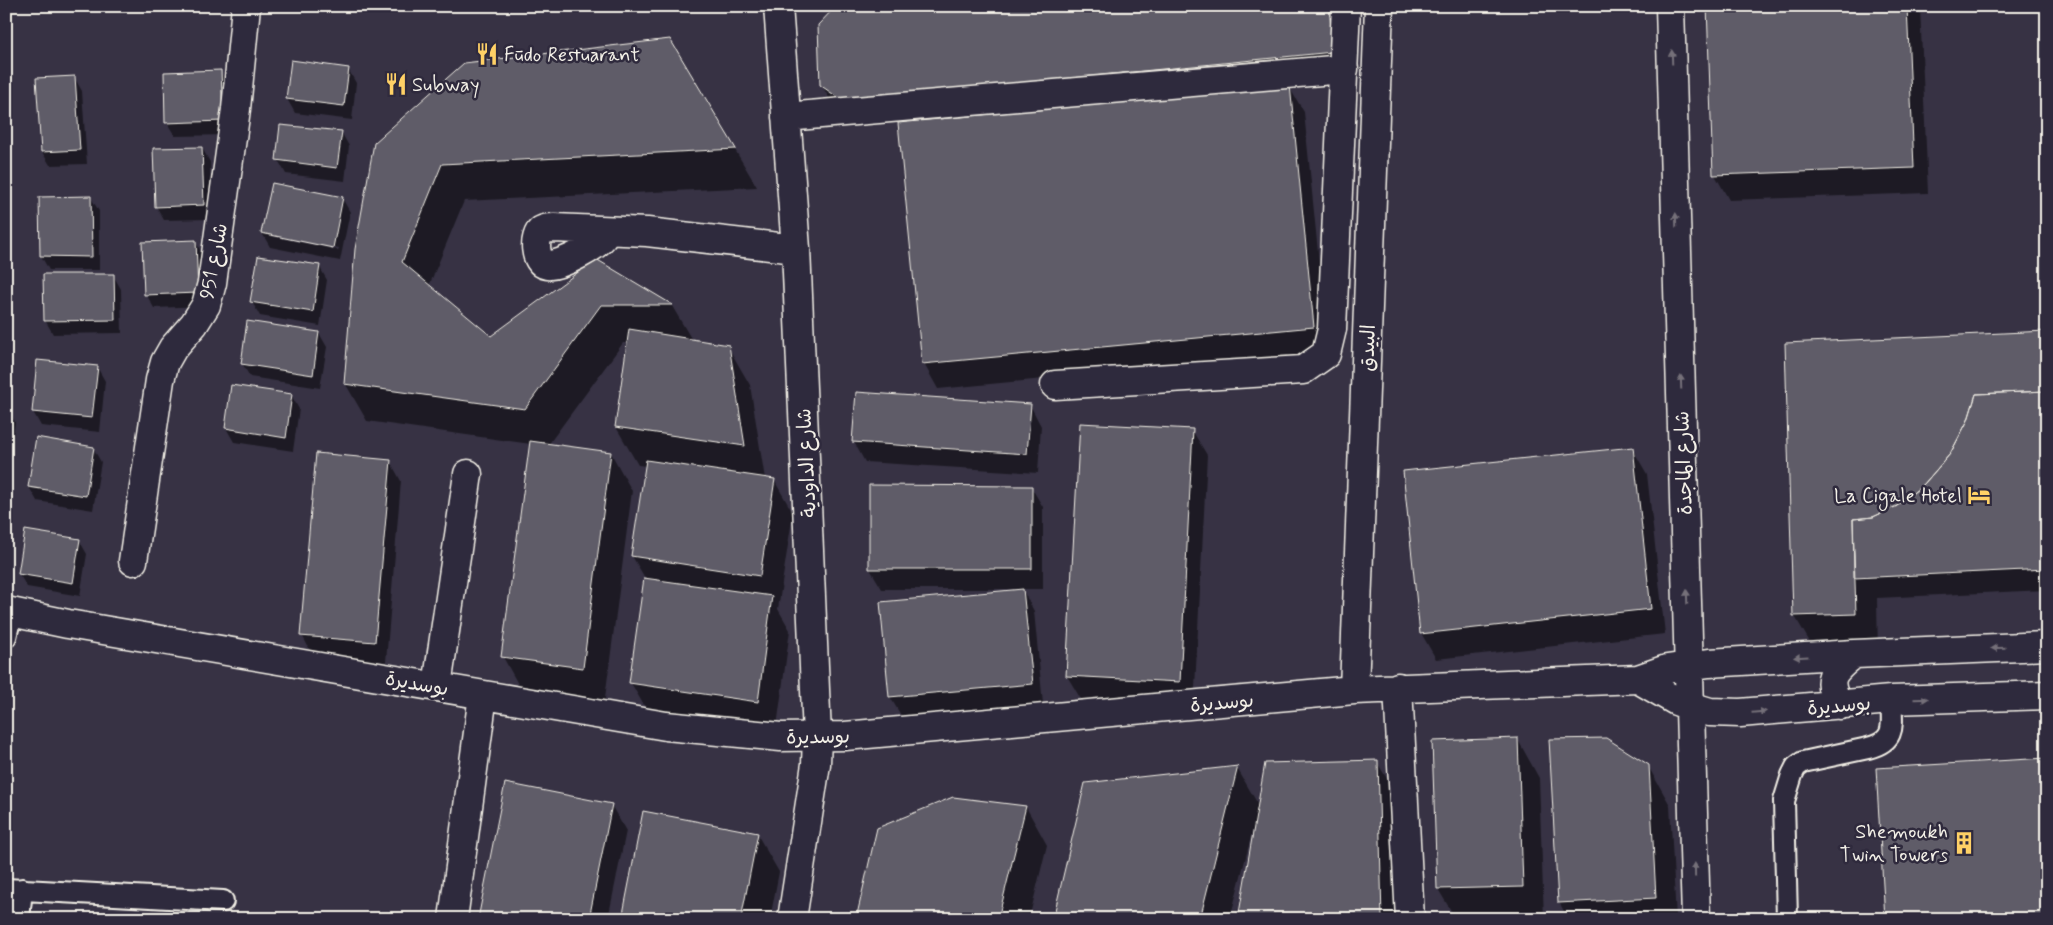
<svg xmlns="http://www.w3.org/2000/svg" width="2053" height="925" viewBox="0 0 2053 925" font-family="Mynerve,'Playpen Sans Arabic',sans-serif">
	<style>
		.shadow { fill: #0007; fill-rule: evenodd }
		.building { fill: #5f5c67; stroke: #f4f1e8 }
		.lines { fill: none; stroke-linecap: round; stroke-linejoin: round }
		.service-casing { stroke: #f4f1e8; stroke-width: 24 }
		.minor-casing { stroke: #f4f1e8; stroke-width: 31 }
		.service { stroke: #2f2a3d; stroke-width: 20 }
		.minor { stroke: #2f2a3d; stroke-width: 28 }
		.oneway { fill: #747079 }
		.labels { text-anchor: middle; stroke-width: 5; stroke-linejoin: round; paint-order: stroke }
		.poi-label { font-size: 20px; fill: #f4f1e8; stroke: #2f2a3d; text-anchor: start }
		.street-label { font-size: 20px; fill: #f4f1e8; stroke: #2f2a3d }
	</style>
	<rect width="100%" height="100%" fill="#373244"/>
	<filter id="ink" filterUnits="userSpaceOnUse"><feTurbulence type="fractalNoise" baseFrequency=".02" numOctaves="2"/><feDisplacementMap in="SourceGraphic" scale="10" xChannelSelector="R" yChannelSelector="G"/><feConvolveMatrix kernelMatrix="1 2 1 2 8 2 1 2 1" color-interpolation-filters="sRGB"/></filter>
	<g filter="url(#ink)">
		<path class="shadow" d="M 838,6 L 1340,6 L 1347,77 L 930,119 L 930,121 L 1289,87 L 1304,112 L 1328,352 L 938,389 L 924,364 L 899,122 L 859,126 L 836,110 L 821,84 Z
			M 1708,6 L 1920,6 L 1928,193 L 1729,200 L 1715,175 Z
			M 670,40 L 757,187 L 464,201 L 429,286 L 491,337 L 596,260 L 672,306 L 692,340 L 728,347 L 750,385 L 765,479 L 774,480 L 793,513 L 778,609 L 790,630 L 776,734 L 650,716 L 631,683 L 645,578 L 632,556 L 646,466 L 638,465 L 616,427 L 629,343 L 623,343 L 548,445 L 611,453 L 632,491 L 604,706 L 524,695 L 503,657 L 531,444 L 367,421 L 345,383 L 375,144 Z
			M 348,69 L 356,83 L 352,120 L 295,113 L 287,99 Z
			M 220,71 L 228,85 L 230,135 L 175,136 L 167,123 Z
			M 74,77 L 82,91 L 87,164 L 50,165 L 42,152 Z
			M 341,132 L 349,146 L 345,181 L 286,174 L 278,160 Z
			M 202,148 L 210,162 L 211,219 L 164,220 L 156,206 Z
			M 40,198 L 91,198 L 99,211 L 99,270 L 49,270 L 41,256 Z
			M 342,198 L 350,212 L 340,261 L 270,247 L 262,233 ZM 271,234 L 339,248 L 338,250 L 271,236 Z
			M 195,241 L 203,255 L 205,306 L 154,308 L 146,294 Z
			M 319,266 L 327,280 L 320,326 L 260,316 L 252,302 Z
			M 113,275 L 121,289 L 122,333 L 53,334 L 45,320 Z
			M 2047,332 L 2047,590 L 1877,598 L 1878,655 L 1818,656 L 1794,615 Z
			M 319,333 L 327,347 L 320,388 L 250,377 L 242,363 Z
			M 97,367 L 105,381 L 100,432 L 41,426 L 33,412 Z
			M 857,394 L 1030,405 L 1041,426 L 1038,473 L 865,462 L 854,442 Z
			M 291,395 L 299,409 L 293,451 L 234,442 L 226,428 Z
			M 6,408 L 15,422 L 6,484 Z
			M 1192,430 L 1207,455 L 1194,707 L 1082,701 L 1067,676 Z
			M 93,448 L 101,462 L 93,510 L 37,501 L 29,487 Z
			M 1632,448 L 1647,474 L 1665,634 L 1436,659 L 1421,633 Z
			M 390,461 L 401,481 L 386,662 L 313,656 L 302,635 Z
			M 1031,487 L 1043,507 L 1043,589 L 1022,589 L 1034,611 L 1043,704 L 902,717 L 890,697 L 881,604 L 1017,591 L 1017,589 L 882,589 L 870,569 Z
			M 79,540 L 87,554 L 80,596 L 27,587 L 19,574 Z
			M 1518,740 L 1539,778 L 1544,919 L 1456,919 L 1438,889 Z
			M 1377,762 L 1396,794 L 1399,919 L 1240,919 L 1255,829 L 1253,829 L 1230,919 L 1054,919 L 1237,768 L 1259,806 Z
			M 1648,766 L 1670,805 L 1676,919 L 1568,919 L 1559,902 Z
			M 611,805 L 626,831 L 608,919 L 480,919 Z
			M 1026,807 L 1047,845 L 1029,919 L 857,919 Z
			M 757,834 L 779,872 L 770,919 L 623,919 Z"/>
		<path class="building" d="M 836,6 L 1329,6 L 1333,52 L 843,101 L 820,85 L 818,25 Z
			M 1707,6 L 1907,6 L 1914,168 L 1713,175 Z
			M 670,39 L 736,149 L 442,164 L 402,262 L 491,336 L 596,259 L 673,305 L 601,305 L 525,409 L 344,384 L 355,249 L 374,143 L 464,63 Z
			M 291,60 L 349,68 L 344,106 L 286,99 Z
			M 221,70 L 223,121 L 165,123 L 164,72 Z
			M 75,76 L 80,150 L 41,152 L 36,78 Z
			M 1290,85 L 1314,327 L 922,364 L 898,123 Z
			M 280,125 L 342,131 L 337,168 L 276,160 Z
			M 202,147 L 204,205 L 155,207 L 153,148 Z
			M 272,183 L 343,197 L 333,248 L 261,233 Z
			M 91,196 L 92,257 L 40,256 L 39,197 Z
			M 196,240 L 198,293 L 144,295 L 142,242 Z
			M 258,256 L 320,265 L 313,312 L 250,302 Z
			M 43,274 L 114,274 L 115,320 L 44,321 Z
			M 247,321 L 319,332 L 313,375 L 241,364 Z
			M 629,329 L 729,345 L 745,446 L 615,427 Z
			M 2047,331 L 2047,391 L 1976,394 L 1968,420 L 1950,454 L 1924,484 L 1897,506 L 1873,517 L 1853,519 L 1856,614 L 1793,616 L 1785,343 Z
			M 37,360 L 98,366 L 92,418 L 32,412 Z
			M 231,385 L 292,394 L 286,438 L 225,428 Z
			M 2047,391 L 2047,569 L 1854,578 L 1853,519 L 1873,517 L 1897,506 L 1924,484 L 1950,454 L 1968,420 L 1976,394 Z
			M 856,392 L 1031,404 L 1027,454 L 852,442 Z
			M 1080,423 L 1193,429 L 1180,682 L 1066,676 Z
			M 36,437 L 94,447 L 86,496 L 28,487 Z
			M 530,441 L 611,452 L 583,668 L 501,657 Z
			M 1633,447 L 1651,609 L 1420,634 L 1403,471 Z
			M 316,453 L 391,460 L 375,642 L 300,636 Z
			M 646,460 L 775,479 L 760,576 L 631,556 Z
			M 869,485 L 1032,486 L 1032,569 L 869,569 Z
			M 25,530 L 80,539 L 73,583 L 18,574 Z
			M 644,578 L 772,596 L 758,702 L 629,683 Z
			M 1023,589 L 1033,684 L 889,697 L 880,602 Z
			M 1518,738 L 1523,887 L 1437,889 L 1432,741 Z
			M 1606,738 L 1649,765 L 1656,898 L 1558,903 L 1549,739 Z
			M 2047,758 L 2047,919 L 1885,919 L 1876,768 Z
			M 1378,760 L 1382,919 L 1238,919 L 1265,763 Z
			M 1238,766 L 1200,919 L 1053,919 L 1085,783 Z
			M 505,783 L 612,804 L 589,919 L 478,919 Z
			M 953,797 L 1026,806 L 998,919 L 856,919 L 877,828 Z
			M 643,811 L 758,833 L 741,919 L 622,919 Z"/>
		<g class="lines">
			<defs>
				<path id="service" d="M 6,637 L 12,612
					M 6,889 L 223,901
					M 19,919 L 22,889
					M 1787,919 L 1784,801 L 1792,775 L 1796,767 L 1803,762 L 1868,748 C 1897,741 1892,725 1891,700"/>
				<path id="minor" d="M 778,6 L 796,249 L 817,736 L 816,764 L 792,919
					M 1670,6 L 1696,919
					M 786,117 L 1344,69
					M 606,232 C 604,244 559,267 547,265 C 534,263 533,236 542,230 C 546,228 550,228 554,228 L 647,232 L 796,249
					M 1055,385 L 1303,370 L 1326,354 L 1332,329 L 1346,6
					M 133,561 L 160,380 L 165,362 L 173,348 L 194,324 L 206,305 L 212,283 L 236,109 L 246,6
					M 6,611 L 68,624 L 666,726 L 781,737 L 845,736 L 1354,690 L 1638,679 L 1667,669 L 1709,663 L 1854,654 L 2047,646
					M 1638,679 L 1676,701 L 1690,706 L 1710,712 L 1740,713 L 1891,700 L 2047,695
					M 437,686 L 468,474
					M 1398,687 L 1410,919
					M 1354,690 L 1379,6
					M 1840,705 C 1823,679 1833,671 1854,654
					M 453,919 L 483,695"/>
			</defs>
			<use href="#service" class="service-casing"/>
			<use href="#minor" class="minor-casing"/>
			<use href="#service" class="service"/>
			<use href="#minor" class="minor"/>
		</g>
		<defs><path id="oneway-solid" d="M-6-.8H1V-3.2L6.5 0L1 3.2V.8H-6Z" transform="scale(1.25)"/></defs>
		<g class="oneway">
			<use href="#oneway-solid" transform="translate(1672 57) rotate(-92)"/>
			<use href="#oneway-solid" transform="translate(1676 220) rotate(-92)"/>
			<use href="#oneway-solid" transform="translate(1681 382) rotate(-92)"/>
			<use href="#oneway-solid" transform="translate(1687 597) rotate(-92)"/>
			<use href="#oneway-solid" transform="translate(1998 648) rotate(178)"/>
			<use href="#oneway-solid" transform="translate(1801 657) rotate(177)"/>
			<use href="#oneway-solid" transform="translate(1921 699) rotate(-2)"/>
			<use href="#oneway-solid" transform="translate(1759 712) rotate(-5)"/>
			<use href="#oneway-solid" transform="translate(1695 870) rotate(-91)"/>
		</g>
	</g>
	<defs>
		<symbol id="restaurant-bare" viewBox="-9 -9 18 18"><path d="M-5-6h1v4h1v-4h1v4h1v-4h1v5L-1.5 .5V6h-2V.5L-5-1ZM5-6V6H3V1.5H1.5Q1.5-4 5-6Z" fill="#ffd166" stroke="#2f2a3d" stroke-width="2.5" paint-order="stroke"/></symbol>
		<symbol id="hotel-bare" viewBox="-9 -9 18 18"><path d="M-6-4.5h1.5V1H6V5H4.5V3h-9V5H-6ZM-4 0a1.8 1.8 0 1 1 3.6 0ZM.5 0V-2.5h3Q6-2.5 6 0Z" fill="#ffd166" stroke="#2f2a3d" stroke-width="2.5" paint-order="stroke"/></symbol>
		<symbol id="building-bare" viewBox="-9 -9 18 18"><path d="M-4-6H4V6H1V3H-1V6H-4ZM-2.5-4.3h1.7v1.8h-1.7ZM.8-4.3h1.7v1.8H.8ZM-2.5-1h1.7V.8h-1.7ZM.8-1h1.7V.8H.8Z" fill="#ffd166" stroke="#2f2a3d" stroke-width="2.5" paint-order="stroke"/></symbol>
	</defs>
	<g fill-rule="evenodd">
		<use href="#restaurant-bare" x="471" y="38" width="32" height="32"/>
		<use href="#restaurant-bare" x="380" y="68" width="32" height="32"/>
		<use href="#hotel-bare" x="1963" y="479" width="32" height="32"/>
		<use href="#building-bare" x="1948" y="827" width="32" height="32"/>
	</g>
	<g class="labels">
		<g class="poi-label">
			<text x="504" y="61">Fūdo Restuarant</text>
			<text x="412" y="91">Subway</text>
			<text x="1962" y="502" text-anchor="end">La Cigale Hotel</text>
			<text x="1948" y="838" text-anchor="end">Shemoukh<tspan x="1948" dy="23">Twin Towers</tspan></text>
		</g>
		<g class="street-label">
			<text transform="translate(213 261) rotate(-79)" y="7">شارع 951</text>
			<text transform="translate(1367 348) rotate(-88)" y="7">البيدق</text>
			<text transform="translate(806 463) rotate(-93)" y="7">شارع الداودية</text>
			<text transform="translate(1683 463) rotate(-92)" y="7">شارع الماجدة</text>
			<text transform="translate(417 683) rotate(10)" y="7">بوسديرة</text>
			<text transform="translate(1222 702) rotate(-5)" y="7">بوسديرة</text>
			<text transform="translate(1839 705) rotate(-5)" y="7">بوسديرة</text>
			<text transform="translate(818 736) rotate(-1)" y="7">بوسديرة</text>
		</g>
	</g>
	<rect width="2053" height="925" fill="none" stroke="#2f2a3d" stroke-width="25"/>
	<rect x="12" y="12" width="2028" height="900" fill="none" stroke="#f4f1e8" stroke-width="2" filter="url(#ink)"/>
</svg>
